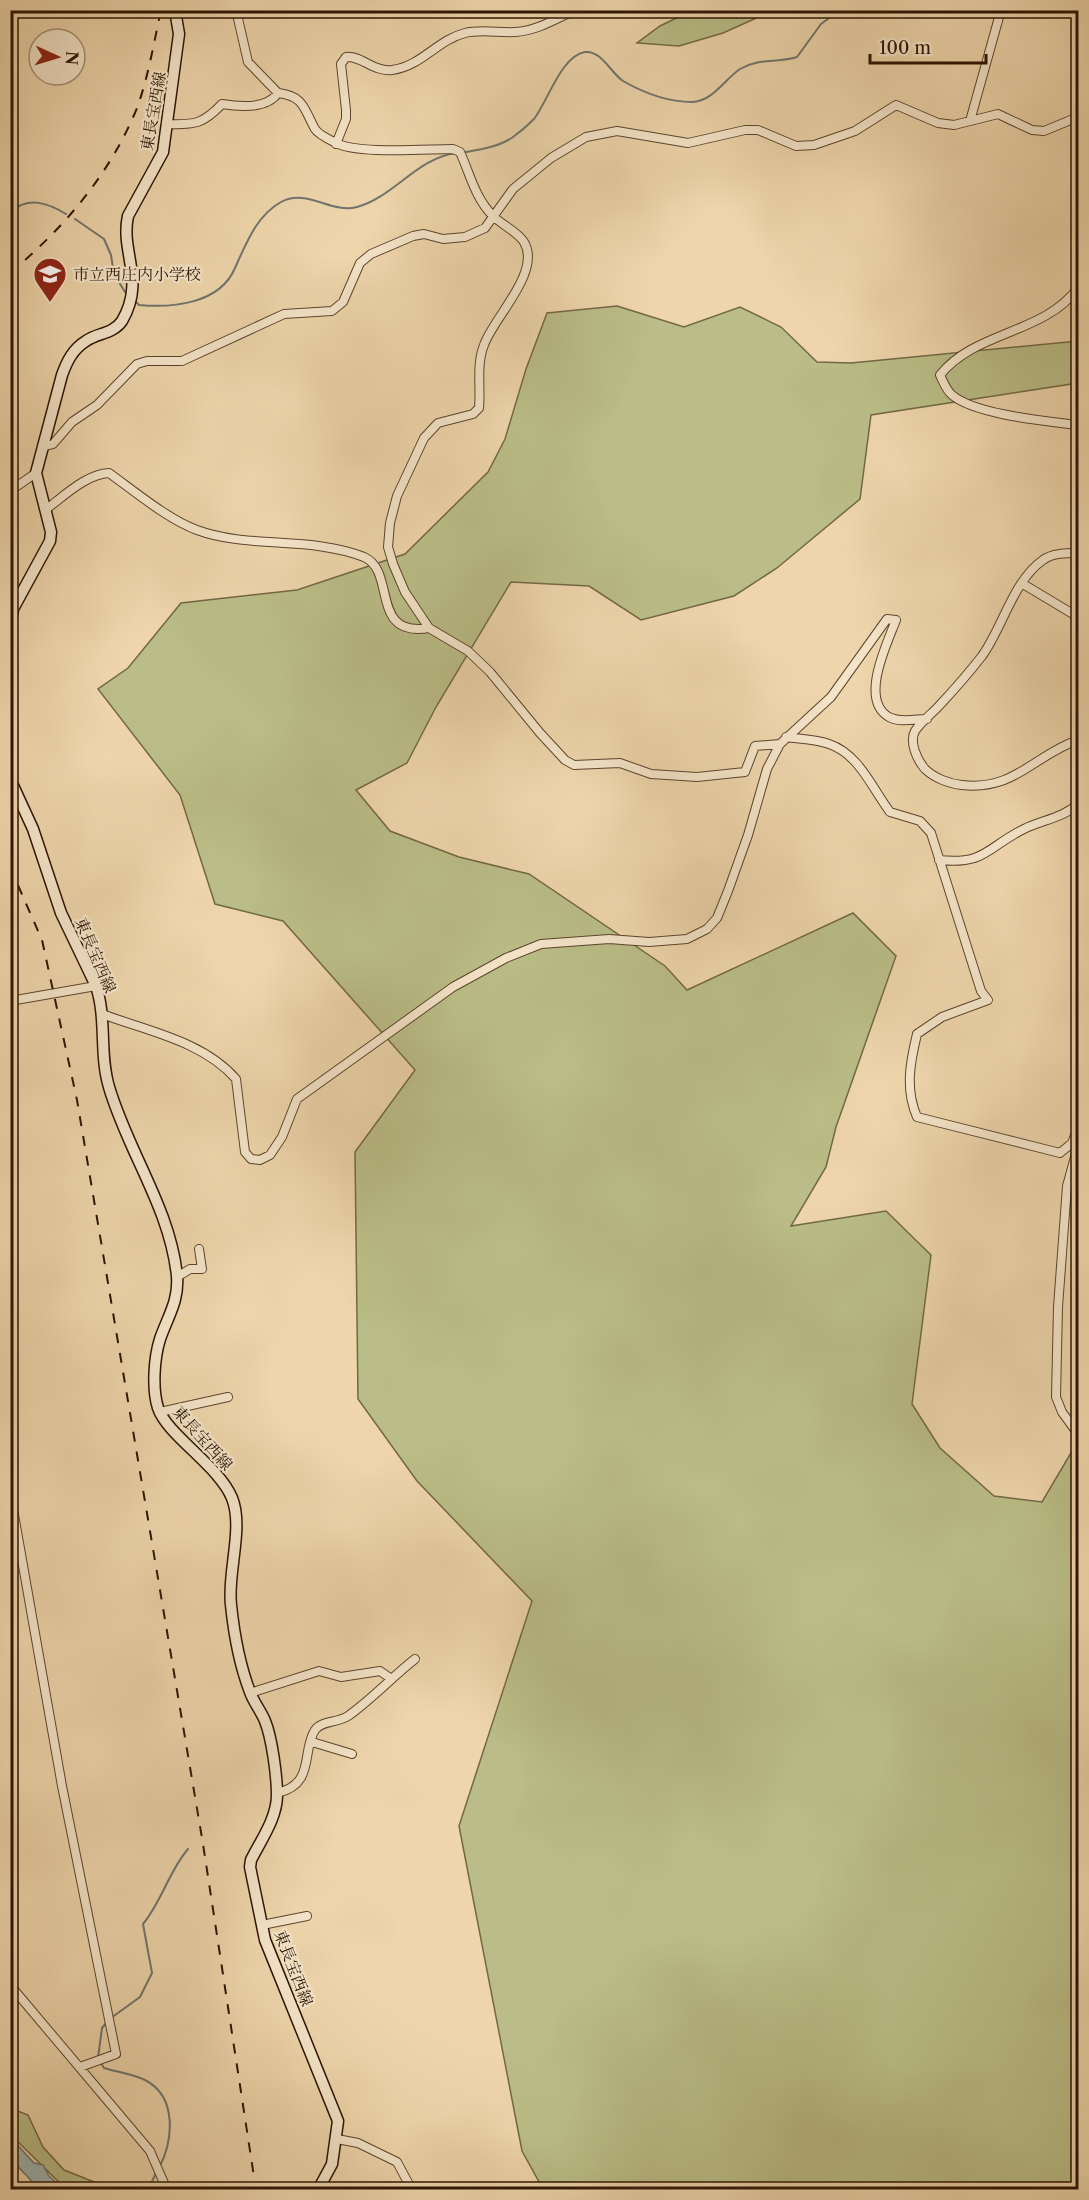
<svg xmlns="http://www.w3.org/2000/svg" width="1089" height="2200" viewBox="0 0 1089 2200" font-family="'Libre Caslon Text','Noto Serif JP',serif">
	<style>
		.green { fill: #babd87; stroke: #736845; stroke-width: 1.5 }
		.water { fill: #9fb6b5; stroke: #71756e; stroke-width: 1.5 }
		.lines { fill: none; stroke-linecap: round; stroke-linejoin: round }
		.stream { stroke: #71756e; stroke-width: 2 }
		.minor-casing { stroke: #5c442d; stroke-width: 10 }
		.secondary-casing { stroke: #2c1403; stroke-width: 13 }
		.minor { stroke: #f4e4c8; stroke-width: 8 }
		.secondary { stroke: #f4e4c8; stroke-width: 10 }
		.rail { stroke: #2c1403; stroke-width: 2; stroke-dasharray: 10 10; stroke-linecap: butt }
		.labels { text-anchor: middle; stroke-width: 4.5; stroke-linejoin: round; paint-order: stroke }
		.street-label { font-size: 16px; fill: #2c1403; stroke: #f4e4c8 }
		.poi-label { font-size: 16px; fill: #2c1403; stroke: #f4e4c8; text-anchor: start }
	</style>
	<rect width="100%" height="100%" fill="#eed5ab"/>
	<filter id="stains"><feTurbulence type="fractalNoise" baseFrequency=".00333" numOctaves="4"/><feColorMatrix values="0 0 0 0 .2 0 0 0 0 .09 0 0 0 0 .02 0 0 0 .5 -.17"/></filter>
	<radialGradient id="worn" r=".72"><stop offset=".6" stop-color="#630" stop-opacity="0"/><stop offset="1" stop-color="#630" stop-opacity=".3"/></radialGradient>
	<path class="green" d="M 693,10 L 772,10 L 772,11 L 723,33 L 679,46 L 637,43 L 660,26 Z
		M 617,306 L 684,327 L 740,307 L 781,327 L 817,362 L 851,363 L 1078,341 L 1078,383 L 871,415 L 860,499 L 777,568 L 734,596 L 641,620 L 589,586 L 511,582 L 436,707 L 407,763 L 356,790 L 390,831 L 459,857 L 529,874 L 665,966 L 687,990 L 853,913 L 896,956 L 836,1127 L 826,1167 L 791,1226 L 886,1211 L 931,1255 L 912,1404 L 940,1448 L 994,1496 L 1042,1502 L 1078,1441 L 1078,2189 L 543,2189 L 522,2151 L 459,1826 L 532,1601 L 417,1481 L 358,1399 L 355,1152 L 415,1070 L 283,921 L 215,904 L 180,795 L 98,689 L 128,668 L 181,603 L 297,590 L 405,554 L 488,472 L 505,439 L 526,369 L 547,313 Z
		M 10,2108 L 28,2115 L 43,2147 L 64,2170 L 97,2183 L 97,2189 L 66,2189 L 11,2135 Z"/>
	<path class="water" d="M 10,2137 L 34,2163 L 43,2165 L 49,2176 L 63,2189 L 37,2189 C 23,2165 10,2172 10,2137 Z"/>
	<g class="lines">
		<path class="stream" d="M 461,153 C 478,150 499,147 513,137 C 520,132 528,125 534,119 C 548,101 561,56 585,52 C 601,50 611,73 623,81 C 644,93 668,102 692,102 C 712,102 725,79 740,69 C 758,58 778,63 797,57 L 821,24 L 840,10
			M 10,212 C 29,196 48,203 66,214
			M 75,219 L 104,239 L 111,255 L 114,274 L 125,292
			M 134,300 L 139,305 C 172,308 220,304 235,268 C 246,244 256,216 281,202 C 307,188 331,214 357,207 C 394,197 417,158 456,153
			M 111,2018 L 140,1997 L 152,1973 L 143,1924 C 162,1901 169,1871 188,1849
			M 98,2058 L 102,2028 L 107,2022
			M 101,2063 L 104,2068 C 117,2072 133,2074 145,2080 C 178,2097 173,2141 159,2168
			M 148,2190 L 156,2173"/>
		<defs>
			<path id="minor" d="M 236,10 L 248,62 L 278,93
				M 970,121 L 1001,10
				M 167,124 C 195,125 203,124 222,104 C 240,107 267,109 278,93 C 305,96 304,110 315,129 C 318,134 328,139 334,142 C 356,155 426,149 453,149 L 460,152 C 470,174 475,198 493,216 C 502,225 518,232 524,242 C 542,272 493,318 484,345 C 476,365 481,387 479,408 L 473,414 L 438,423 L 424,438 L 397,496 L 390,523 L 388,547 L 393,564 L 405,592 L 429,628 L 468,651 L 490,672 L 540,733 L 565,760 L 574,765 L 620,763 L 651,774 L 697,777 L 745,772 L 755,746 L 780,744
				M 336,144 L 346,119 L 346,110 L 341,64 L 346,57 C 361,55 373,72 392,70 C 422,66 437,40 465,33 C 480,29 499,33 515,32 C 536,31 556,19 575,10
				M 1078,288 C 1044,334 975,331 940,375 C 943,381 946,390 952,395 C 976,415 1047,421 1078,425
				M 42,447 L 53,444 L 72,422 L 97,405 L 137,364 L 147,361 L 182,361 L 284,314 L 332,311 L 343,302 L 360,263 L 371,254 L 413,236 L 424,234 L 443,239 L 465,237 L 485,228 L 513,189 L 551,158 L 586,137 L 617,131 L 688,143 L 745,130 L 758,130 L 796,146 L 814,145 L 855,131 L 896,105 L 938,123 L 954,125 L 998,114 L 1032,130 L 1044,131 L 1078,117
				M 10,491 L 36,473
				M 45,510 C 63,497 86,474 109,473 C 134,491 169,520 197,530 C 248,549 311,536 364,557 C 397,571 369,638 429,628
				M 1078,553 C 1067,553 1052,553 1043,560 C 1013,581 1003,627 982,656 C 968,674 953,691 937,708 C 930,715 920,723 915,731 C 909,742 917,760 925,769 C 934,778 950,784 962,785 C 1015,791 1034,755 1078,740
				M 1023,584 L 1078,617
				M 786,737 C 800,739 816,739 829,744 C 859,754 872,788 890,812 L 920,821 L 931,833 L 981,991 L 988,1000 L 942,1017 L 917,1034 C 910,1063 905,1089 917,1117 L 1060,1153 L 1072,1143 L 1078,1128
				M 939,860 C 986,865 987,847 1024,829 C 1042,820 1063,818 1078,804
				M 10,1001 L 96,986
				M 102,1014 C 147,1031 203,1041 236,1079 L 245,1152 L 251,1159 L 260,1160 L 270,1155 L 282,1137 L 297,1099 L 453,987 L 506,958 L 541,944 L 609,939 L 649,942 L 687,939 L 707,929 L 717,918 L 728,891 L 748,835 L 767,769 L 780,744 L 831,697 L 887,619 L 896,620 C 887,644 859,700 889,717 C 899,723 916,719 927,719
				M 1078,1146 L 1067,1186 L 1058,1307 L 1056,1397 L 1062,1412 L 1078,1434
				M 177,1277 L 190,1269 L 202,1269 L 199,1249
				M 160,1412 L 228,1397
				M 10,1492 L 62,1786 L 116,2054 L 80,2067
				M 250,1693 L 319,1671 L 341,1677 L 380,1671 L 390,1678
				M 312,1742 L 352,1754
				M 277,1793 C 316,1784 301,1751 315,1730 C 322,1720 338,1723 348,1716 C 372,1699 392,1677 415,1659
				M 262,1925 L 307,1916
				M 10,1985 L 150,2151 L 167,2190
				M 337,2139 L 358,2143 L 397,2162 L 412,2190"/>
			<path id="secondary" d="M 10,629 L 13,609 L 50,541 L 51,532 L 36,473 L 62,375 C 67,361 73,349 86,341 C 97,333 113,334 122,321 C 146,280 120,252 128,216 L 163,152 L 179,34 L 175,10
				M 10,779 L 33,829 L 61,913 L 96,986 C 107,1019 99,1054 109,1087 C 128,1152 170,1208 177,1276 C 179,1301 168,1316 160,1339 C 154,1358 152,1389 158,1408 C 167,1435 219,1466 232,1498 C 244,1528 227,1573 231,1605 C 234,1634 240,1666 250,1692 C 254,1703 261,1711 265,1721 C 272,1738 277,1777 277,1795 C 277,1818 261,1840 251,1860 L 250,1867 L 265,1940 L 338,2121 L 332,2164 L 318,2190"/>
		</defs>
		<use href="#minor" class="minor-casing"/>
		<use href="#secondary" class="secondary-casing"/>
		<use href="#minor" class="minor"/>
		<use href="#secondary" class="secondary"/>
		<path class="rail" d="M 10,273 C 65,227 110,174 137,108 C 148,78 154,42 161,10
			M 10,867 L 42,940 L 77,1100 L 203,1844 L 256,2190"/>
	</g>
	<defs>
		<symbol id="school-pin" viewBox="-11 -11 22 30"><path d="M0 17L-7.5 6A9.5 9.5 0 1 1 7.5 6Z" fill="#8f2418" stroke="#f4e4c8"/><path d="M0-5L7-2L0 1L-7-2ZM-4 1L0 2.5L4 1V4Q0 6-4 4Z" fill="#fff"/></symbol>
	</defs>
	<g fill-rule="evenodd">
		<use href="#school-pin" x="31" y="255" width="38" height="52"/>
	</g>
	<g class="labels">
		<g class="street-label">
			<text transform="translate(153 111) rotate(-80)" y="6">東長宝西線</text>
			<text transform="translate(96 955) rotate(67)" y="6">東長宝西線</text>
			<text transform="translate(203 1438) rotate(48)" y="6">東長宝西線</text>
			<text transform="translate(294 1968) rotate(69)" y="6">東長宝西線</text>
		</g>
		<g class="poi-label">
			<text x="73" y="280">市立西庄内小学校</text>
		</g>
	</g>
	<rect width="1089" height="2200" fill="none" stroke="#eed5ab" stroke-width="36"/>
	<rect x="12" y="12" width="1065" height="2176" fill="none" stroke="#2c1403" stroke-width="3"/>
	<rect x="18" y="18" width="1053" height="2164" fill="none" stroke="#2c1403" stroke-width="1.5"/>
	<g transform="translate(57 57) rotate(94)"><circle r="28" fill="#f4e4c8" stroke="#a49179" stroke-width="1.5"/>
	<path d="M0-4.5L10 22L0 15L-10 22Z" fill="#8f2418"/>
	<text y="-9" font-size="16" font-weight="bold" text-anchor="middle" fill="#2c1403">N</text>
	</g>
	<path d="M870 54v9h116v-9" fill="none" stroke="#2c1403" stroke-width="3"/>
	<text x="879" y="54" font-size="18" fill="#2c1403" stroke="#f4e4c8" stroke-width="4.5" paint-order="stroke">100 m</text>
	<rect width="100%" height="100%" filter="url(#stains)"/>
	<rect width="100%" height="100%" fill="url(#worn)"/>
</svg>
